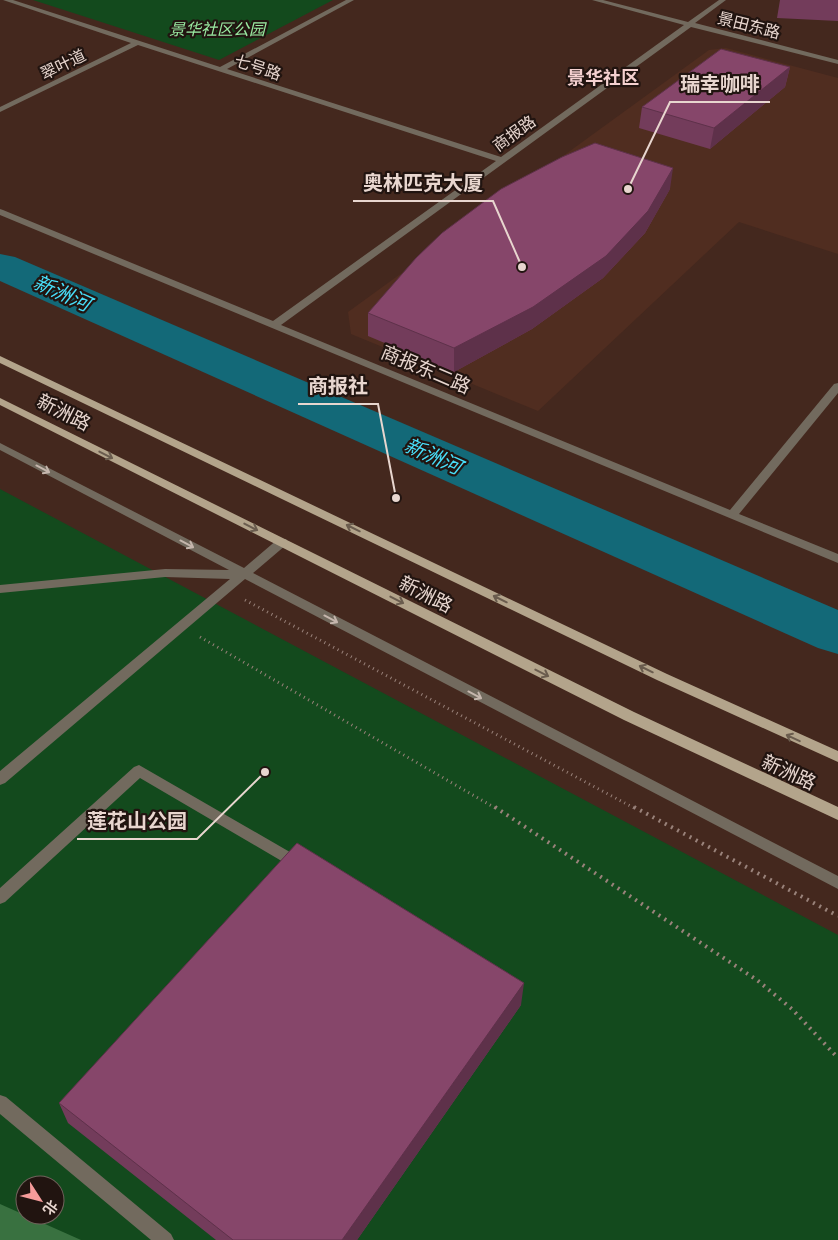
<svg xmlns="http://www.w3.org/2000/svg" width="838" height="1240" viewBox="0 0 838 1240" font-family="'Zilla Slab','Noto Sans SC',serif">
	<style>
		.built { fill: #502d20 }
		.green { fill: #134a1d; fill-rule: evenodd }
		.forest { fill: #397140 }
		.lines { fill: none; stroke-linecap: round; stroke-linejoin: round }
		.river { fill: #136978; fill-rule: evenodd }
		.path-far1 { stroke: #99827a; stroke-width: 3; stroke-dasharray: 1 4; stroke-linecap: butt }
		.path { stroke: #99827a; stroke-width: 4; stroke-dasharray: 2 5; stroke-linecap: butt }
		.minor { fill: #726a5e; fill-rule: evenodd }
		.major { fill: #b3a48b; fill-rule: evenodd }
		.wall { fill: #733c5b }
		.shaded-wall { fill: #5e314a }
		.building { fill: #86466a; stroke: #5e314a }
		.oneway { stroke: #6a5c4e }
		.oneway2 { stroke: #c5b6ad }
		.labels { text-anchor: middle; stroke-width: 4.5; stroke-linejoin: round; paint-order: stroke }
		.far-street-label { font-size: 16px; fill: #e8d6cf; stroke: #211410 }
		.far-park-label { font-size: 16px; font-style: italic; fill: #99eaa1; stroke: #211410 }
		.far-quarter-label { font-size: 18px; font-weight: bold; fill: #f5d1d0; stroke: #211410 }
		.street-label { font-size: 19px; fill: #e8d6cf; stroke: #211410 }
		.water-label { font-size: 20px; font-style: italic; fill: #48def9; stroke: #211410 }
		.leader { fill: none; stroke: #e8d6cf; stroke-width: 2 }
		.callout-dot { fill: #e8d6cf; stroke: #211410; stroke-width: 2 }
		.callout-label { font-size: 20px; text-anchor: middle; font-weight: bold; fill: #e8d6cf; stroke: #211410; stroke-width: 4.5; stroke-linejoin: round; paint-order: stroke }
	</style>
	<rect width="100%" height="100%" fill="#44281e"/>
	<path class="built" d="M 726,48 L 838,78 L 838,254 L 739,222 L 538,411 L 351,334 L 348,312 L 709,50 Z"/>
	<path class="green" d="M 33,0 L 333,0 L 219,60 Z
		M 0,489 L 838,935 L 838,1240 L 0,1240 ZM 25,1185 L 55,1185 L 55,1215 L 25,1215 Z"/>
	<path class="forest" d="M 0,1204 L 81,1240 L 0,1240 Z"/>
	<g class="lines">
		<path class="river" d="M 0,254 L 15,257 L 838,610 L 838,654 L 818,648 L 0,281 Z"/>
		<path class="path-far1" d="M 245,600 L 636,809
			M 200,637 L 497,809"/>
		<path class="path" d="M 495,807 L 757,980 L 792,1009 L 838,1058
			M 634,807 L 838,916"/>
		<path class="minor" d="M 3,0 L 13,0 L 220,67 L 346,0 L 354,0 L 227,69 L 501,157 L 684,25 L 592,0 L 603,0 L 688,22 L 719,0 L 726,0 L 695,23 L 838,60 L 838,64 L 691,27 L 281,325 L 730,510 L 834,384 L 838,383 L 838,393 L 739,514 L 838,554 L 838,563 L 0,215 L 0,209 L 3,210 L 273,321 L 496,161 L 138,45 L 0,112 L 0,107 L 131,43 Z
			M 0,443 L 244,568 L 278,539 L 286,539 L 288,542 L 286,545 L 253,573 L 838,876 L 838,889 L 245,579 L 5,783 L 0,785 L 0,771 L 230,579 L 165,577 L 0,593 L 0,585 L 165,569 L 229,570 L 0,450 Z
			M 139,765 L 295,855 L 297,859 L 295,863 L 290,865 L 285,863 L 140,778 L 5,902 L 0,904 L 0,888 L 134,767 Z
			M 0,1095 L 6,1097 L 171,1234 L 174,1240 L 151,1240 L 0,1114 Z"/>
		<path class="major" d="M 0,356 L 667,674 L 838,751 L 838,762 L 657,680 L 0,363 Z
			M 0,398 L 634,712 L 838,807 L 838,820 L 624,720 L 0,405 Z"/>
	</g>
	<path class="wall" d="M 780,0 L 838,0 L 838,21 L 777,18 Z
		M 790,67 L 785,87 L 710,149 L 639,128 L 642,107 Z
		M 670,189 L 645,233 L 603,278 L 532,329 L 454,372 L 368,336 L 368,313 Z
		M 521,1005 L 357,1240 L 216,1240 L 68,1123 L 59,1103 Z"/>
	<path class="shaded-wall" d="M 790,67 L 785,87 L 710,149 L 714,128 Z
		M 673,168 L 670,189 L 645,233 L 603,278 L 532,329 L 454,372 L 454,348 Z
		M 524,983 L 521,1005 L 357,1240 L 342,1240 Z"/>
	<path class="building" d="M 721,49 L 790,67 L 714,128 L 642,107 Z
		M 595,143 L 673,168 L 648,211 L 606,256 L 533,307 L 454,348 L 368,313 L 416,258 L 442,233 L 501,189 L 562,157 Z
		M 297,843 L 524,983 L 342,1240 L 233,1240 L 59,1103 Z"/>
	<defs><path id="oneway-shaft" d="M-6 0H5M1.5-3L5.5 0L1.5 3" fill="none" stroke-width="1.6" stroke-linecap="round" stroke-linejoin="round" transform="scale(1.25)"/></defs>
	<g class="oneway">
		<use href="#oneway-shaft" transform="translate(106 455) rotate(27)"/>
		<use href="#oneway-shaft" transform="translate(251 527) rotate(27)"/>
		<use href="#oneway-shaft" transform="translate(353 528) rotate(-154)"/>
		<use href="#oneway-shaft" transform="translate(500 599) rotate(-154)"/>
		<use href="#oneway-shaft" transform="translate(397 600) rotate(27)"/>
		<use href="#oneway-shaft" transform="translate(646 669) rotate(-154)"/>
		<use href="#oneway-shaft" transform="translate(542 673) rotate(27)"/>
		<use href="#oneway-shaft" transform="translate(793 738) rotate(-155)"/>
	</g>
	<g class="oneway2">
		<use href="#oneway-shaft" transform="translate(43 469) rotate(28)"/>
		<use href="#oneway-shaft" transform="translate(187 544) rotate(28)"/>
		<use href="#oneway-shaft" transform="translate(331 619) rotate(28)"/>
		<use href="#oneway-shaft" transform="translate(475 695) rotate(28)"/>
	</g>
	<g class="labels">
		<g class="far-street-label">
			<text transform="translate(749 25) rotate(14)" y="6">景田东路</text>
			<text transform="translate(63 64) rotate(-26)" y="6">翠叶道</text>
			<text transform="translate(258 67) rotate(18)" y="6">七号路</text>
			<text transform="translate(514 133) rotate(-36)" y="6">商报路</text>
		</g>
		<g class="far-park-label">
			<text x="217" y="35">景华社区公园</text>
		</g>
		<g class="far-quarter-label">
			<text x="603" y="84">景华社区</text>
		</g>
		<g class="street-label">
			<text transform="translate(426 369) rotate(23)" y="7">商报东二路</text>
			<text transform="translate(64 412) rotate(27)" y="7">新洲路</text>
			<text transform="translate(426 594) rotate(27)" y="7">新洲路</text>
			<text transform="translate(789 772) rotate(25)" y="7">新洲路</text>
		</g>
		<g class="water-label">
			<text transform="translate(62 293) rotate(24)" y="7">新洲河</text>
			<text transform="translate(433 456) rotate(24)" y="7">新洲河</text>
		</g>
	</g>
	<path class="leader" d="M628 189L670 102H770M522 267L493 201H353M396 498L378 404H298M265 772L197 839H77"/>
	<g class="callout-dot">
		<circle cx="628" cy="189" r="5"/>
		<circle cx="522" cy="267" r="5"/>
		<circle cx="396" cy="498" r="5"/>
		<circle cx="265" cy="772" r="5"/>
	</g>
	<g class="callout-label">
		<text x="720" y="91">瑞幸咖啡</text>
		<text x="423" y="190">奥林匹克大厦</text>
		<text x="338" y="393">商报社</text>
		<text x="137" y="828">莲花山公园</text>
	</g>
	<g transform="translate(40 1200) rotate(126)"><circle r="24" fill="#211410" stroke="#71625c"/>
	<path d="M0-4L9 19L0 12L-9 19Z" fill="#f59b9a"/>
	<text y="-8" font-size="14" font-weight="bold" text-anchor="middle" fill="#e8d6cf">北</text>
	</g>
</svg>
